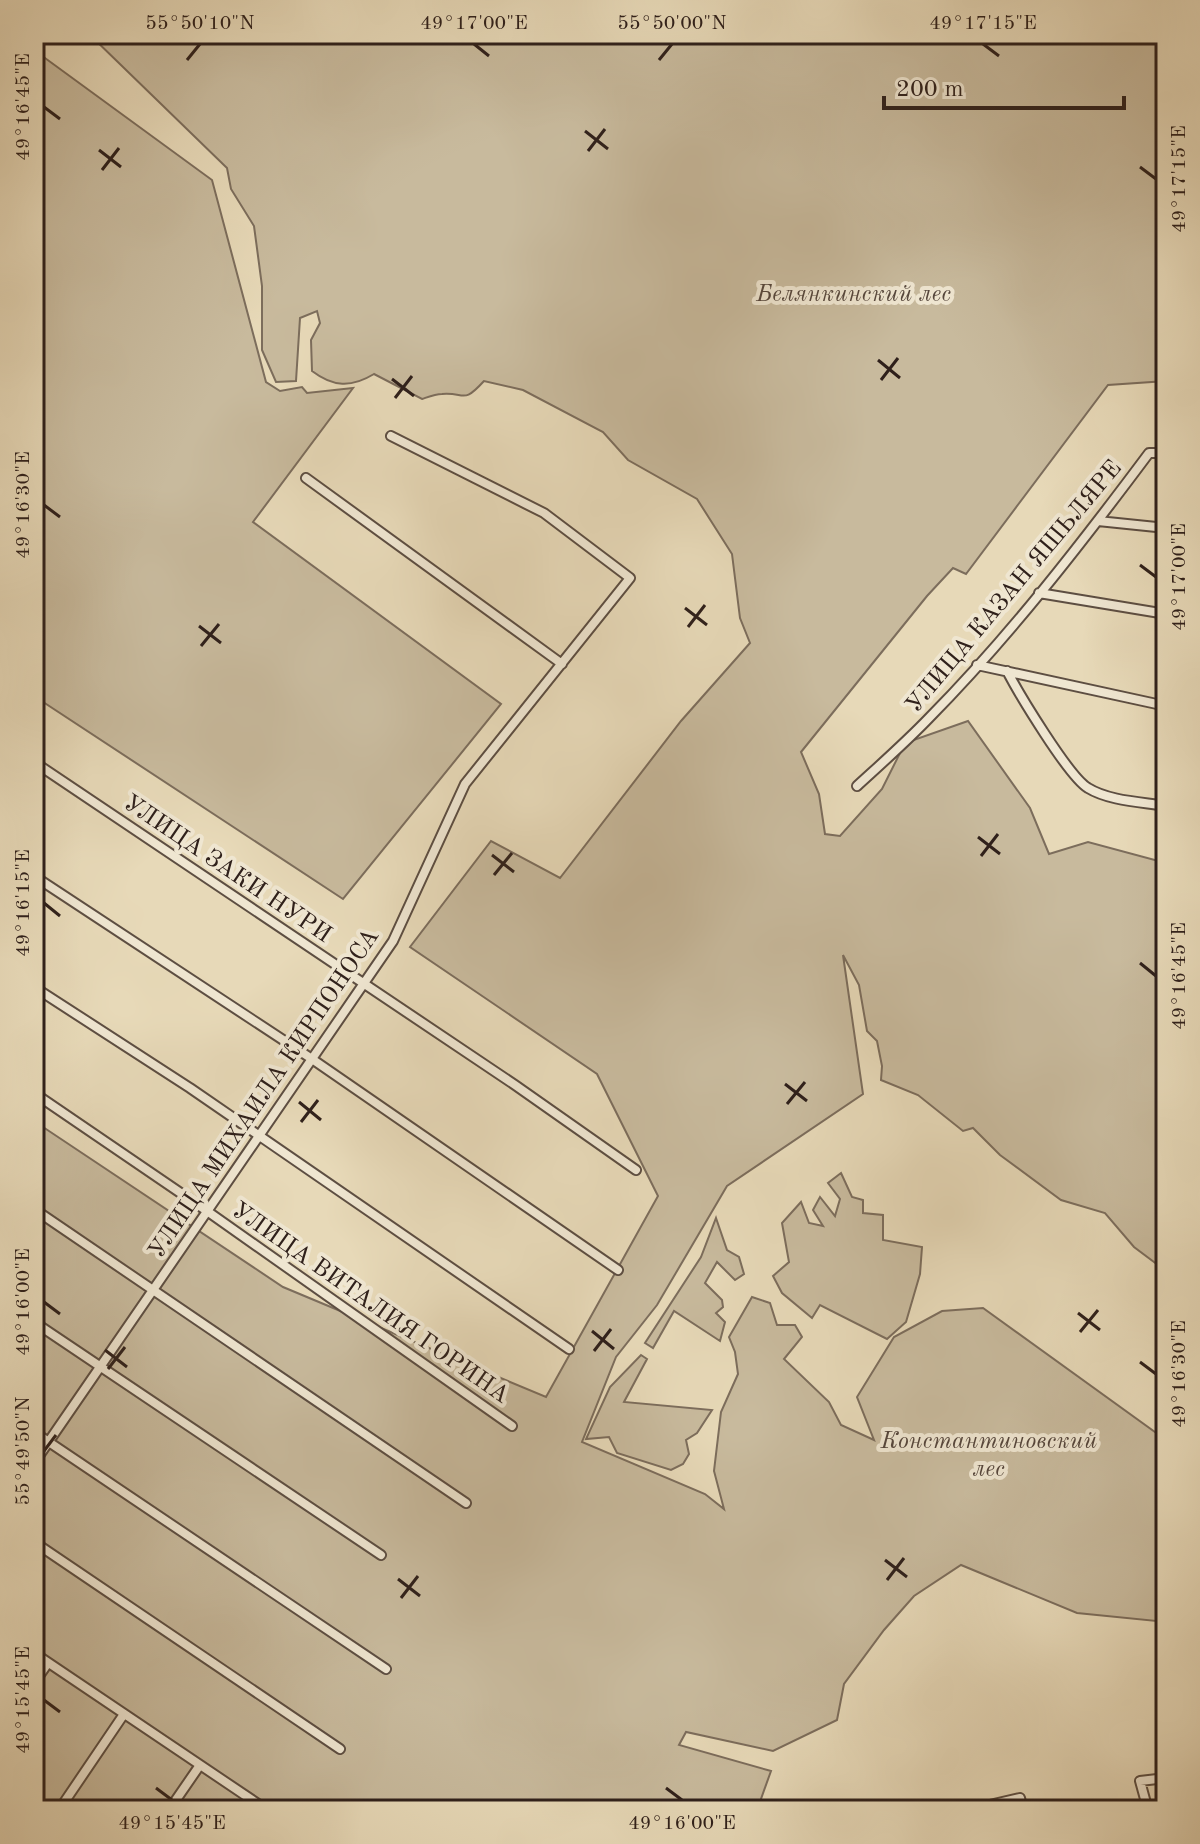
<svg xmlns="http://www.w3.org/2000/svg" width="1200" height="1844" viewBox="0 0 1200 1844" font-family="'Old Standard TT',serif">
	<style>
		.green { fill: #c8ba9d; stroke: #7c6d5c; stroke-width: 2 }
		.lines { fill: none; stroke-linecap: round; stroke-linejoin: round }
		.minor-casing { stroke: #5d4e42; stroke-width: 12 }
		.minor { stroke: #efe6d1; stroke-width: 8 }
		.ticks { fill: none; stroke: #2f201b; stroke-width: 3 }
		.labels { text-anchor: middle; stroke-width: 8; stroke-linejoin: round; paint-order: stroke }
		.park-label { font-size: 24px; font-style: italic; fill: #55463c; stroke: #efe6d1 }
		.street-label { font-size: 24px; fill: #2f201b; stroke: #efe6d1 }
		.neatline { fill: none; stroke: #2f201b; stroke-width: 3 }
		.ticks-label { font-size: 20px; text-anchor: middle; fill: #2f201b }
	</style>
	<rect width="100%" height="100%" fill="#e7d9b8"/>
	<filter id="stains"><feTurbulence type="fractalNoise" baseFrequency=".0025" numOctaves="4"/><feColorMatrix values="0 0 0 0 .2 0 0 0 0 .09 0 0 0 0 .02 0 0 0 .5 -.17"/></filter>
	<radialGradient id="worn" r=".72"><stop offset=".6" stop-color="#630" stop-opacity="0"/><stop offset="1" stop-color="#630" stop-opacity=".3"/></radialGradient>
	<path class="green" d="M 89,34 L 1166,34 L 1166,381 L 1108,385 L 966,574 L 953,568 L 927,596 L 801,752 L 819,794 L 825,834 L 840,836 L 882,789 L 905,743 L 968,721 L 1030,808 L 1049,854 L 1088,842 L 1166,863 L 1166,1271 L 1134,1247 L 1105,1213 L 1061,1200 L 1000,1155 L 973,1128 L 963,1131 L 918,1095 L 881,1080 L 882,1066 L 877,1041 L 867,1031 L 859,985 L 843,955 L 863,1094 L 727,1186 L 657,1305 L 616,1357 L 582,1442 L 705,1494 L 724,1509 L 714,1471 L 721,1412 L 738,1374 L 735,1352 L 729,1337 L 752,1297 L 770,1303 L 777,1325 L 795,1325 L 802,1337 L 784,1359 L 829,1402 L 841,1425 L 874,1440 L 857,1397 L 894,1337 L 942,1311 L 983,1308 L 1166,1440 L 1166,1622 L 1077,1613 L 961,1565 L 914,1596 L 884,1630 L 844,1684 L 837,1720 L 773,1751 L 686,1732 L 679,1745 L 771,1771 L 757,1810 L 34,1810 L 34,1121 L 283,1287 L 546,1397 L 658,1196 L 597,1074 L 410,947 L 491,841 L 560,878 L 681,721 L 750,643 L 740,618 L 732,554 L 697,499 L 628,460 L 603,432 L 523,390 L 484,381 C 462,405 466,392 442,394 C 435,394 428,397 422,399 L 374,374 C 351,388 333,387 312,371 L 311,340 L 320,323 L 317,311 L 300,318 L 296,381 L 276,382 L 262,350 L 262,286 L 254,226 L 231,189 L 227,168 Z
		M 34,50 L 212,180 L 266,382 L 280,391 L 302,387 L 307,393 L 353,388 L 253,522 L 501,704 L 343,899 L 34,696 Z
		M 841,1173 L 852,1197 L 863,1200 L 863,1213 L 883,1215 L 883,1240 L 922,1247 L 920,1274 L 906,1322 L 887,1339 L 820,1305 L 812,1318 L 782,1293 L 773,1276 L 789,1262 L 782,1223 L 801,1202 L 809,1223 L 823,1226 L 813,1210 L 820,1197 L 835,1216 L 840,1199 L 828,1183 Z
		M 716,1218 L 727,1250 L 739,1257 L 744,1274 L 735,1280 L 717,1262 L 705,1283 L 722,1300 L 723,1307 L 716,1313 L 725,1322 L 720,1341 L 674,1311 L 653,1348 L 645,1343 L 701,1257 Z
		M 641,1355 L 647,1359 L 624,1402 L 712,1410 L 697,1433 L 686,1440 L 689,1454 L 683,1464 L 671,1470 L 617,1453 L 609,1437 L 586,1439 L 610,1387 Z"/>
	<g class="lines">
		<defs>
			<path id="minor" d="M 306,478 L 562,664
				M 1098,521 L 1166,528
				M 1039,593 L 1166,614
				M 977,665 L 1166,706
				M 1007,671 C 1019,694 1069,777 1088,788 C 1109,801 1142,802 1166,806
				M 34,762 L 515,1085 L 636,1170
				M 857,786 C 881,764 906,742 929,718 C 1009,637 1081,544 1149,453 L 1166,453
				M 34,876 L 312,1059 L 618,1270
				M 34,987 L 190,1088 L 569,1349
				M 34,1093 L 207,1211 L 512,1426
				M 34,1209 L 466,1503
				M 34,1322 L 381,1555
				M 34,1432 L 386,1669
				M 34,1463 L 393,941 L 465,784 L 630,578 L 544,513 L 391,436
				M 34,1542 L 340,1749
				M 34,1653 L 267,1810
				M 34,1683 L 48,1663
				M 59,1810 L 124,1714
				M 169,1810 L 200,1765
				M 968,1810 L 1020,1798 L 1023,1810
				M 1148,1810 L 1140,1781 L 1166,1778"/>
		</defs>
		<use href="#minor" class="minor-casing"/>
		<use href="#minor" class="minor"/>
	</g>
	<path class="ticks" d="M 474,44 L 489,56M 983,44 L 999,56M 187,60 L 200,44M 659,60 L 672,44M 44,107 L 60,119M 585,131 L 608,149M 99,150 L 121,167M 588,151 L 605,129M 1140,167 L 1156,179M 102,170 L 119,148M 878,360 L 900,378M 392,379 L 414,396M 881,380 L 898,358M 395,398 L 412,376M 44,505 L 60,517M 1140,565 L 1156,577M 685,608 L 707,625M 199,626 L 221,643M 688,627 L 705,605M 201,646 L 219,624M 978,837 L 1000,854M 492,855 L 514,872M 981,856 L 998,834M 494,875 L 512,853M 44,903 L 60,916M 1140,963 L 1156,976M 785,1084 L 807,1101M 299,1102 L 321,1120M 787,1104 L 805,1082M 301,1122 L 318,1100M 44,1302 L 60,1314M 1078,1313 L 1100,1330M 592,1331 L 614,1349M 1080,1332 L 1098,1310M 105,1350 L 127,1367M 594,1351 L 611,1329M 1140,1362 L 1156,1374M 108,1369 L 125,1347M 44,1451 L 56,1435M 885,1560 L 907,1577M 398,1579 L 420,1596M 887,1580 L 904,1558M 401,1598 L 418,1576M 44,1700 L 60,1712M 156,1788 L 172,1800M 666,1788 L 682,1800"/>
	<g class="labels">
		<g class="park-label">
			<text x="854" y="301">Белянкинский лес</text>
			<text x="989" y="1448">Константиновский<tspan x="989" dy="28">лес</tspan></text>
		</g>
		<g class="street-label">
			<text transform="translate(1013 586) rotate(-50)" y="8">УЛИЦА КАЗАН ЯШЬЛЯРЕ</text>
			<text transform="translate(228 868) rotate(34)" y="8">УЛИЦА ЗАКИ НУРИ</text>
			<text transform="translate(263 1093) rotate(-56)" y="8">УЛИЦА МИХАИЛА КИРПОНОСА</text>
			<text transform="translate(371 1302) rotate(35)" y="8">УЛИЦА ВИТАЛИЯ ГОРИНА</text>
		</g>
	</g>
	<rect width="1200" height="1844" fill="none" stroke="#e7d9b8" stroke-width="88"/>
	<path d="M884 96v12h240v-12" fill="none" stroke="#2f201b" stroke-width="4"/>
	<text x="896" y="96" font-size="24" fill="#2f201b" stroke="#efe6d1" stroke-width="6" paint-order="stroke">200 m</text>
	<rect x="44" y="44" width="1112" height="1756" class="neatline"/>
	<g class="ticks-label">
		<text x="200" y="29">55°50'10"N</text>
		<text x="474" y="29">49°17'00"E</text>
		<text x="672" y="29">55°50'00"N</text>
		<text x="983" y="29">49°17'15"E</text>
		<text transform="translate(22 107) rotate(-90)" y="7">49°16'45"E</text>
		<text transform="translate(1178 179) rotate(-90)" y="7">49°17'15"E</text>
		<text transform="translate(22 505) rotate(-90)" y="7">49°16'30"E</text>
		<text transform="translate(1178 577) rotate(-90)" y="7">49°17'00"E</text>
		<text transform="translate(22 903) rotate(-90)" y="7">49°16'15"E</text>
		<text transform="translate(1178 976) rotate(-90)" y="7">49°16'45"E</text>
		<text transform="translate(22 1302) rotate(-90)" y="7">49°16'00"E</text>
		<text transform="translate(1178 1374) rotate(-90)" y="7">49°16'30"E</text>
		<text transform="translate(22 1451) rotate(-90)" y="7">55°49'50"N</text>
		<text transform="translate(22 1700) rotate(-90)" y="7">49°15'45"E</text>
		<text x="172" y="1829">49°15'45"E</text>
		<text x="682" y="1829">49°16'00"E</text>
	</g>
	<rect width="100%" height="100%" filter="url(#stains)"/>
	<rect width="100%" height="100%" fill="url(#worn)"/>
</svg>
